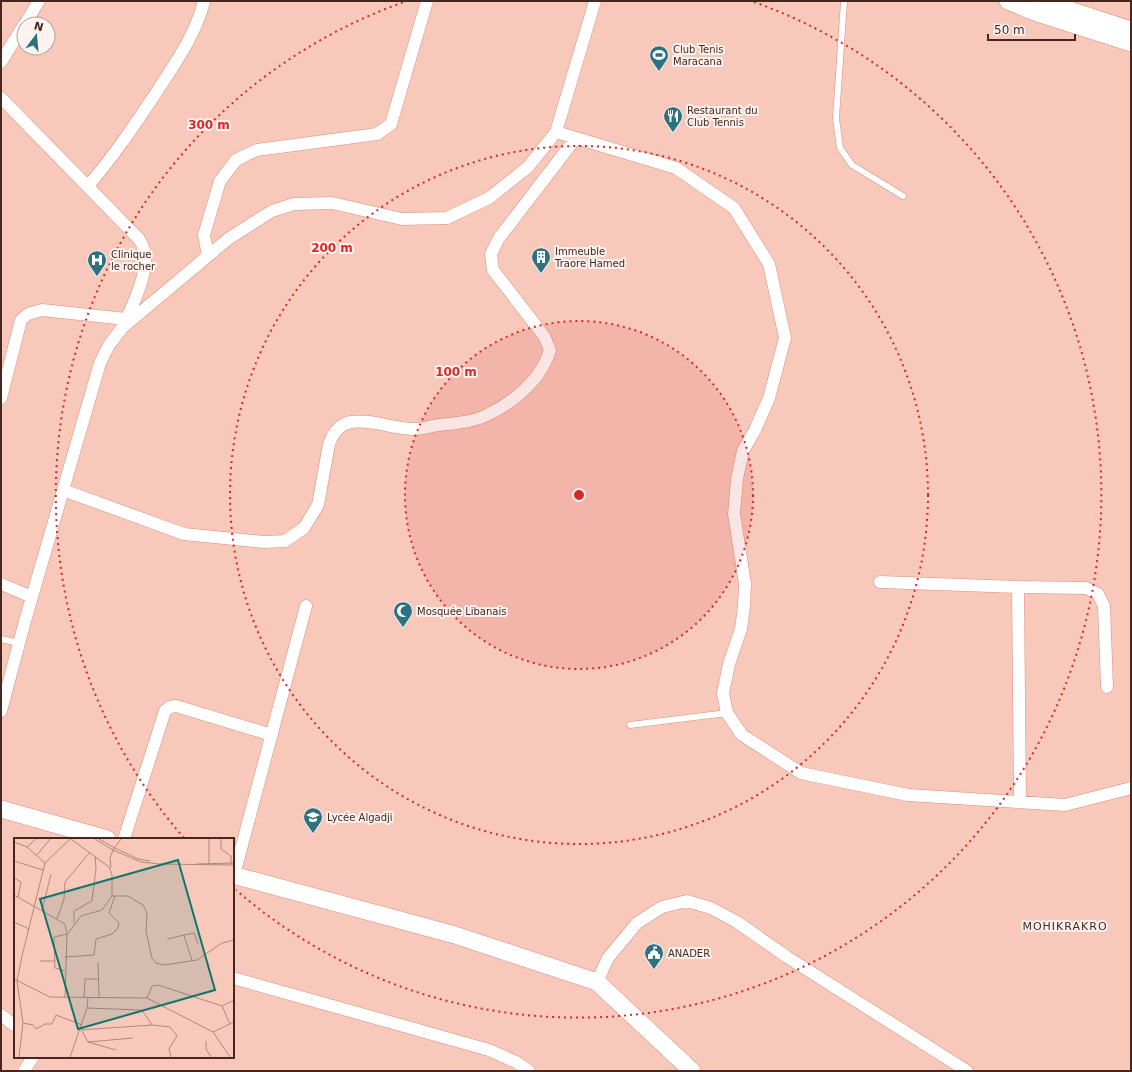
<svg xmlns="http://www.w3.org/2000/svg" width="1132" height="1072" viewBox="0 0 1132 1072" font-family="'DejaVu Sans',sans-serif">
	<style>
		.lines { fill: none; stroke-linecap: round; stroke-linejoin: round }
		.lane-casing { stroke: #d98d7a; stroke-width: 7 }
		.street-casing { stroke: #d98d7a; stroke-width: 13 }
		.secondary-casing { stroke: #d98d7a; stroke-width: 18 }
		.lane { stroke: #fff; stroke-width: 6 }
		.street { stroke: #fff; stroke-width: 12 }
		.secondary { stroke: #fff; stroke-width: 17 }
		.ring { fill: none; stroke: #d62828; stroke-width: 2; stroke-dasharray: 2 4 }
		.labels { text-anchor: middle; stroke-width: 4; stroke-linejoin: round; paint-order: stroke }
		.poi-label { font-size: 10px; fill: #46271f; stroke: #fcf3f1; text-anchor: start }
		.neighbourhood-label { font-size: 11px; letter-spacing: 1px; fill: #46271f; stroke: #fcf3f1 }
		.inset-road { fill: none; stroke: #b1887d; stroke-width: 1 }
		.view { fill: #0f766e; fill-opacity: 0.15; stroke: #0f766e; stroke-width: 2 }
		.inset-edge { fill: none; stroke: #46271f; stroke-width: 2 }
		.centre { fill: #d62828; stroke: #fcf3f1; stroke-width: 2 }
		.ring-label { font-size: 12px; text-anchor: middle; font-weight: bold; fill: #d62828; stroke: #fcf3f1; stroke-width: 4; stroke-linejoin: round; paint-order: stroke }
	</style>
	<rect width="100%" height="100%" fill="#f8c8bb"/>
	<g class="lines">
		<defs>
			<path id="lane" d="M 844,1 L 836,118 L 840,148 L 852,165 L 903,196
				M 1,639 L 19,643
				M 630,725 L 727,713"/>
			<path id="street" d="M 25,24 L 39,1
				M 1,62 L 24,25
				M 1,98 L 139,239 C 141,242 143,246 144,250 C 150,271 132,306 124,325
				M 556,132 L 676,168 L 734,208 L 769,264 L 785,338 L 769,398 L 755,430 L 743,451 L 737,479 L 734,514 L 745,584 L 744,606 L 741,629 L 729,664 L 723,693 L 727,713 L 742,735 L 801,773 L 908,795 L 1065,805 L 1131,788
				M 88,186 C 114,156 136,123 158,90 C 176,62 196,34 204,1
				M 208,256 L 204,235 L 220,181 L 236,160 L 257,150 L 377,134 L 391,124 L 427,1
				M 1,398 L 21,320 L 28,314 L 42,310 L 126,319
				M 63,490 L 184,534 L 264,542 L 285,541 L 304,528 L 318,505 L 329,444 C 333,433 339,424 351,422 C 372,419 394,429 414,429 C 422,429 431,426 439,425 C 455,423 474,422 489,414 C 516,400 541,380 550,350 L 544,336 L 493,270 L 491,254 L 499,238 L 575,139
				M 880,582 L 1018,587
				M 1,584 L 32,597
				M 1,711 L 25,621 L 100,363 L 109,345 L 122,328 L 228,239 L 272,211 L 294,204 L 332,203 L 402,219 L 447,218 L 489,198 L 528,167 L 556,132 L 595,1
				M 1020,802 L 1018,587 L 1086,588 L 1098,594 L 1104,606 L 1107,687
				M 124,839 L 165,711 L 170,707 L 176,706 L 272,735
				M 234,875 L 306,606
				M 233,978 L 489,1050 L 516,1062 L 529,1071
				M 597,982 L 608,958 L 637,923 L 662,907 L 687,901 L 711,908 L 737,922 L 787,957 L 967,1071
				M 1,1015 L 15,1026
				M 24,1071 L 33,1057"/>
			<path id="secondary" d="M 1008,1 L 1037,13 L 1131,43
				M 1042,1 L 1131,30
				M 1,809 L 107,839
				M 233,875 L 455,935 L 597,982 L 692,1071"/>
		</defs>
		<use href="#lane" class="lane-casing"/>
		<use href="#street" class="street-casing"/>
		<use href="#secondary" class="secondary-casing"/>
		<use href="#lane" class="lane"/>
		<use href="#street" class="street"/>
		<use href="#secondary" class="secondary"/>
	</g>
	<circle cx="579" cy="495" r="174" fill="#d62828" fill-opacity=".12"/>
	<g class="ring">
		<circle cx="579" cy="495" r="174"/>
		<circle cx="579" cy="495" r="349"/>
		<path d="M184 838A523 523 0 0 1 404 2M754 2A523 523 0 1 1 236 890"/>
	</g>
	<defs>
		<symbol id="stadium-pin" viewBox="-11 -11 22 30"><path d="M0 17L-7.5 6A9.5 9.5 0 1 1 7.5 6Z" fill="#2d7281" stroke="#fcf3f1"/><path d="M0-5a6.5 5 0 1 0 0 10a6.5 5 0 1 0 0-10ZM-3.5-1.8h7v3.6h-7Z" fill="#fff"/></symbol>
		<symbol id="restaurant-pin" viewBox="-11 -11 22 30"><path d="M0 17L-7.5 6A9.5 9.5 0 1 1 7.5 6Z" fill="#2d7281" stroke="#fcf3f1"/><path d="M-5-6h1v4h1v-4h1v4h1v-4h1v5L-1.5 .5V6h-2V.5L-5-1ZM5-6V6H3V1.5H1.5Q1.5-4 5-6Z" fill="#fff"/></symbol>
		<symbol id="building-pin" viewBox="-11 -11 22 30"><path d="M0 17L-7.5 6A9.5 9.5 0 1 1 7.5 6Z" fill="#2d7281" stroke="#fcf3f1"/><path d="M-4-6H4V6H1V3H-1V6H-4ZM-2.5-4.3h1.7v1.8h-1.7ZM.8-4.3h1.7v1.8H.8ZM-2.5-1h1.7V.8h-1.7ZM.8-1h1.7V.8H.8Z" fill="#fff"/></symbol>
		<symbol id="hospital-pin" viewBox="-11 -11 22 30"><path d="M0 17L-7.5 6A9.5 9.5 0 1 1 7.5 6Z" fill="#2d7281" stroke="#fcf3f1"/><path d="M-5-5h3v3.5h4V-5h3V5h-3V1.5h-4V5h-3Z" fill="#fff"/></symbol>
		<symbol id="mosque-pin" viewBox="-11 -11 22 30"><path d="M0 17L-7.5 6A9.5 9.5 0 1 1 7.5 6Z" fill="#2d7281" stroke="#fcf3f1"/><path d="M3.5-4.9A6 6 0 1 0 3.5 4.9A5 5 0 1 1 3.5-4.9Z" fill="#fff"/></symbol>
		<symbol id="school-pin" viewBox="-11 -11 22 30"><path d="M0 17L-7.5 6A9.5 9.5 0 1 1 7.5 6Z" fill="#2d7281" stroke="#fcf3f1"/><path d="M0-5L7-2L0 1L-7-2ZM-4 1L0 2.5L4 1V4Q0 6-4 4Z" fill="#fff"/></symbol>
		<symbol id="civic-pin" viewBox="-11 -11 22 30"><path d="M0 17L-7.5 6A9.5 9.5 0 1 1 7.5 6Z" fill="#2d7281" stroke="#fcf3f1"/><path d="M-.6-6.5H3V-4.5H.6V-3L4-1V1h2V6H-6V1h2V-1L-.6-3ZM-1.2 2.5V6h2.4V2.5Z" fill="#fff"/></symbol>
	</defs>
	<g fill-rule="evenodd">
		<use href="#stadium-pin" x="648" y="44" width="22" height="30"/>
		<use href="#restaurant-pin" x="662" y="105" width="22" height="30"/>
		<use href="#building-pin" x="530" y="246" width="22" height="30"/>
		<use href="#hospital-pin" x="86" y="249" width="22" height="30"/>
		<use href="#mosque-pin" x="392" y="600" width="22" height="30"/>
		<use href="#school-pin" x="302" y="806" width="22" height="30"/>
		<use href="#civic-pin" x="643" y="942" width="22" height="30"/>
	</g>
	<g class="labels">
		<g class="poi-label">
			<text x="673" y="53">Club Tenis<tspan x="673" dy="12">Maracana</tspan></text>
			<text x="687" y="114">Restaurant du<tspan x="687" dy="12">Club Tennis</tspan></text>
			<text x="555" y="255">Immeuble<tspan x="555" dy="12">Traore Hamed</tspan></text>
			<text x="111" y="258">Clinique<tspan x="111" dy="12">le rocher</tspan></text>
			<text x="417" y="615">Mosquée Libanais</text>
			<text x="327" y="821">Lycée Algadji</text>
			<text x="668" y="957">ANADER</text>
		</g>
		<g class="neighbourhood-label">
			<text x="1065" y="930">MOHIKRAKRO</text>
		</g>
	</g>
	<g transform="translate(14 838)">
		<rect width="220" height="220" fill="#f8c8bb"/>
		<path class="inset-road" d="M 81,1 L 99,12 L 107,1M 85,1 L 101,10M 195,1 L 195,26M 207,1 L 207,11 L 217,18 L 217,26M 0,4 L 13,9 L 31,25M 13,9 L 22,1M 101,10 L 124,21 L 136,23M 23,17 L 36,1M 0,23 L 29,32M 182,26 L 220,25M 97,30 L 96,20 L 99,12 L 127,24 L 145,26 L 220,27M 0,40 L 7,44 L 4,59M 0,57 L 51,86 L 53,96M 98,58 L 114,58 L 129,67 L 133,75 L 132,94 L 138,120 L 142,125 L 150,127 L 183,122 L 208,105 L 220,102M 28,72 L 37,36M 43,81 L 50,61 L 51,44 L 76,14M 0,84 L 15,91M 60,85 L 60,73 L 78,63 L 82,30 L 81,18M 153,101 L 170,97M 51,119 L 80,117 L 82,101 L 98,96 L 104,90 L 105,85 L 95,75 L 101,58M 26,123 L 41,123M 178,123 L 170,97 L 180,95 L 184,106M 84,124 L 85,159M 51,133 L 41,130 L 40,99 L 53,96M 0,141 L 36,159 L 133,160 L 199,194 L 216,219M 70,159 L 71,141 L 85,141M 51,160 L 53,97 L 67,78 L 88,72 L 98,58 L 98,37 L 95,29 L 57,1M 133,160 L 138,148 L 144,147 L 208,168 L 220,162M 208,168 L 216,186M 73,170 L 126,172 L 130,175 L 138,187M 9,185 L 19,187 L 22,191 L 31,186 L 38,186 L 42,177 L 68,187M 66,192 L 138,187 L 156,189 L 163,198 L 155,211 L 157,219M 68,193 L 74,204 L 102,212M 199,194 L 220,184M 192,203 L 192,211 L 197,219M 74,204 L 119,200M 5,219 L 9,185 L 3,143 L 8,118 L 31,25 L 56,1M 56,219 L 73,170 L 74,159"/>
		<path class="view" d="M 164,22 L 201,152 L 64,191 L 26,61 Z"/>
		<rect width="220" height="220" class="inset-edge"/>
	</g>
	<circle cx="579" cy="495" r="6" class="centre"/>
	<g class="ring-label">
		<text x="209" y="129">300 m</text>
		<text x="332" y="252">200 m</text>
		<text x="456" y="376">100 m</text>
	</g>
	<rect width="1132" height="1072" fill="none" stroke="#46271f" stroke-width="4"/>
	<g transform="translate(36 36) rotate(16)"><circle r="19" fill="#fcf3f1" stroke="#b3a19d"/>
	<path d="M0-3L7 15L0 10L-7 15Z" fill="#2d7281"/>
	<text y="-6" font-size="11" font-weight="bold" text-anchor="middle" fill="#46271f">N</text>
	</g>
	<path d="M988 34v6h87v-6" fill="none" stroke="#46271f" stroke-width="2"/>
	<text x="994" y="34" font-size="12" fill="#46271f" stroke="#fcf3f1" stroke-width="3" paint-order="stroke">50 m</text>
</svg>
